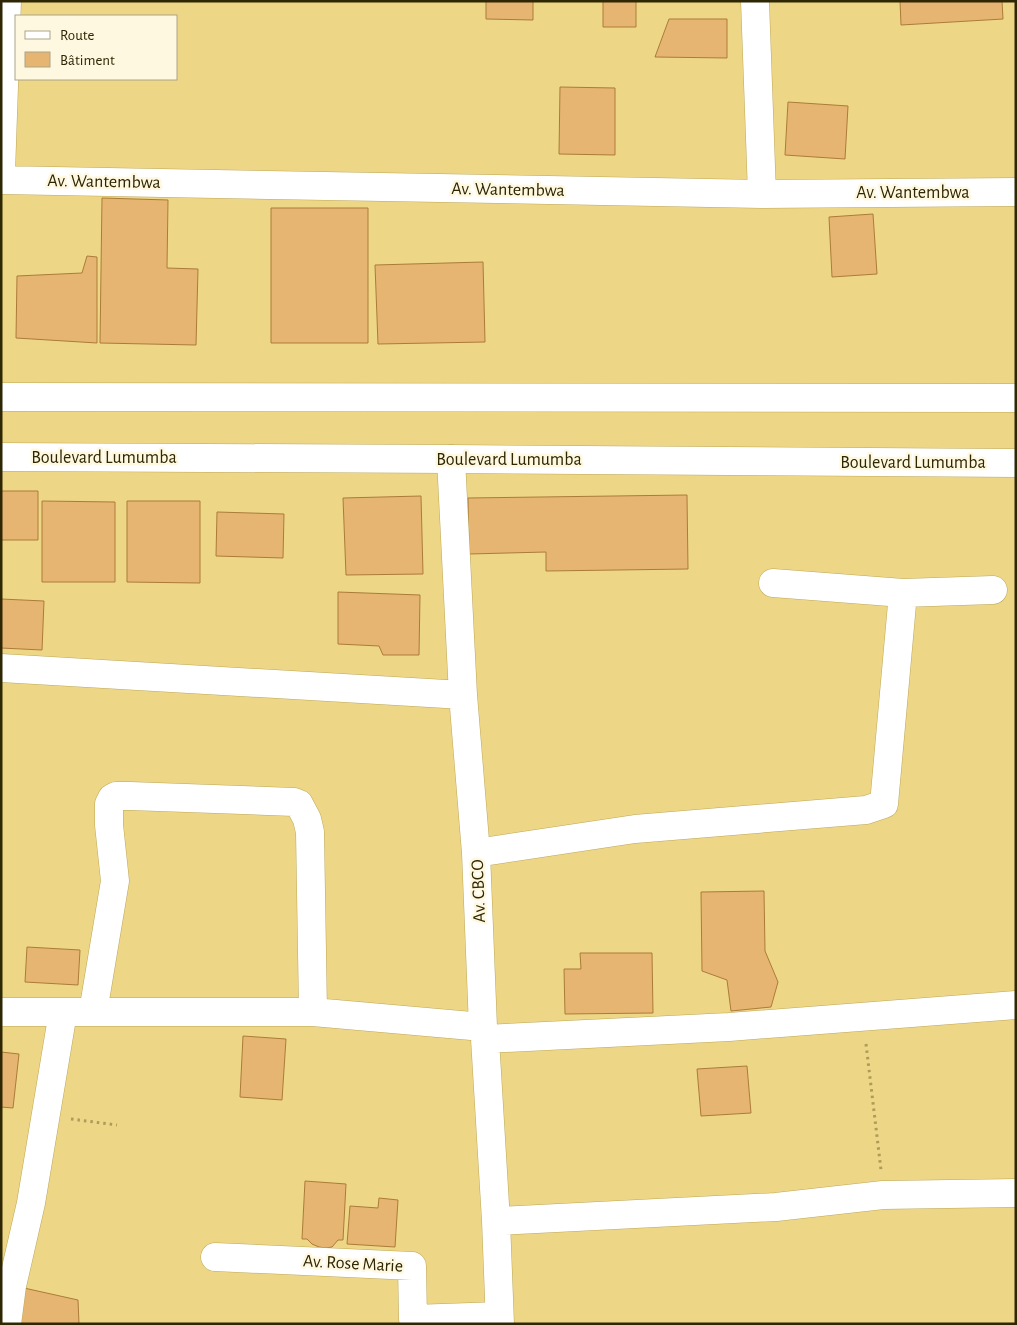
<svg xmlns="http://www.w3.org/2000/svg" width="1017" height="1325" viewBox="0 0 1017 1325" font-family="'Alegreya Sans',sans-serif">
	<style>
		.building { fill: #e7b572; stroke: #ab7c38 }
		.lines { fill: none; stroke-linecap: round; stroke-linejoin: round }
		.minor-casing { stroke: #bea858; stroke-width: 29 }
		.highway-casing { stroke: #bea858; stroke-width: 29 }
		.path { stroke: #ae9b5a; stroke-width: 3; stroke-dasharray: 2.5 4; stroke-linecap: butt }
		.minor { stroke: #fff; stroke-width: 28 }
		.highway { stroke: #fff; stroke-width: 28 }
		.labels { text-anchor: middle; stroke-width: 5; stroke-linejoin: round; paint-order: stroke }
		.street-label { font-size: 18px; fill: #2f2603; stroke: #fff8e1 }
	</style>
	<rect width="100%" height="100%" fill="#edd686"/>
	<path class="building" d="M 486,1 L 533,1 L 533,20 L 486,19 Z
		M 603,1 L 636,1 L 636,27 L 603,27 Z
		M 900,1 L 1002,1 L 1003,19 L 901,25 Z
		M 669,19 L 727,19 L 727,58 L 655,57 Z
		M 560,87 L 615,88 L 615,155 L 559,154 Z
		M 788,102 L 848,106 L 845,159 L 785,155 Z
		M 102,198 L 168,200 L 167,268 L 198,269 L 196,345 L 100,343 Z
		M 271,208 L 368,208 L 368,343 L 271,343 Z
		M 873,214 L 877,274 L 832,277 L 829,217 Z
		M 87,256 L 97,257 L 97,343 L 16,338 L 17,276 L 82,273 Z
		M 483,262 L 485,342 L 378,344 L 375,265 Z
		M 1,491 L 38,491 L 38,540 L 1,540 Z
		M 687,495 L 688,569 L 546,571 L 546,552 L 469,554 L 468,498 Z
		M 421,496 L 423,574 L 346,575 L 343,498 Z
		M 42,501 L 115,502 L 115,582 L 42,582 Z
		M 127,501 L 200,501 L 200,583 L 127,582 Z
		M 217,512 L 284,514 L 283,558 L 216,556 Z
		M 338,592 L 420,595 L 419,655 L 383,655 L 379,646 L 338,644 Z
		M 1,599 L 44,601 L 42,650 L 1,648 Z
		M 764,891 L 765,951 L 778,982 L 771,1007 L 731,1011 L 727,980 L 702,971 L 701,892 Z
		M 27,947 L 80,950 L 78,985 L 25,982 Z
		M 580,953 L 652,953 L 653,1013 L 565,1014 L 564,969 L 581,969 Z
		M 243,1036 L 286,1039 L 282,1100 L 240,1097 Z
		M 1,1052 L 19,1054 L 13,1108 L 1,1107 Z
		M 747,1066 L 751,1113 L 701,1116 L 697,1069 Z
		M 305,1181 L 346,1184 L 343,1240 L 338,1240 L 332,1247 L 326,1248 L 319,1247 L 312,1244 L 307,1239 L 302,1239 Z
		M 379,1198 L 398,1200 L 395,1247 L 347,1244 L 350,1206 L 378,1208 Z
		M 24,1288 L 78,1300 L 79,1324 L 16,1324 Z"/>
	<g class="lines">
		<defs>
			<path id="minor" d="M 755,1 L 762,194
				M 1,172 L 7,1
				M 1,180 L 762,194 L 1016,192
				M 451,459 L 463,695 L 476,853 L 483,1027 L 485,1039 L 496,1221 L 500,1324
				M 773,583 L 903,593 L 993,590
				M 1,668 L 463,695
				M 476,853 L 635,829 L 866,810 L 884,804 L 903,593
				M 1,1012 L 313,1012 L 483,1027
				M 93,1012 L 115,881 L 109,825 L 109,804 L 112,798 L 116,796 L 130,796 L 294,802 L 299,804 L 307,819 L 310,832 L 313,1012
				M 485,1039 L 729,1027 L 1016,1005
				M 496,1221 L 776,1207 L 883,1195 L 1016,1193
				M 215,1257 L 412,1266 L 413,1319 L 499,1316
				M 7,1324 L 12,1286 L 31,1203 L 63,1012"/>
			<path id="highway" d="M 1,397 L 1016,398
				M 1,457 L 451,459 L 1016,463"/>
		</defs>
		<use href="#minor" class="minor-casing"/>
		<use href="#highway" class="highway-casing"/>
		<path class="path" d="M 866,1044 L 881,1170
			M 71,1119 L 117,1125"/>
		<use href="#minor" class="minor"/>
		<use href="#highway" class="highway"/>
	</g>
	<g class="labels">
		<g class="street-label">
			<text transform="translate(104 181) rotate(1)" y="6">Av. Wantembwa</text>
			<text transform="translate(508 189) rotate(1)" y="6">Av. Wantembwa</text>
			<text x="913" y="198">Av. Wantembwa</text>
			<text x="104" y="463">Boulevard Lumumba</text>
			<text x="509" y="465">Boulevard Lumumba</text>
			<text x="913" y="468">Boulevard Lumumba</text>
			<text transform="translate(478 891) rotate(-92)" y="6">Av. CBCO</text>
			<text transform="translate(353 1263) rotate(3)" y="6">Av. Rose Marie</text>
		</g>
	</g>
	<rect width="1017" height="1325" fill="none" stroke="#2f2603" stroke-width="5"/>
	<rect x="15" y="15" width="162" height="65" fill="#fff8e1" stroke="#aca488"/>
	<rect x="25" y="31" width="25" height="8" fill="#ffffff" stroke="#aca488"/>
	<text x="60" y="40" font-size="15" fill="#2f2603">Route</text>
	<rect x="25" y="52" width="25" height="15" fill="#e7b572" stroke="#aca488"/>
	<text x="60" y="65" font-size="15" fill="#2f2603">Bâtiment</text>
</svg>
